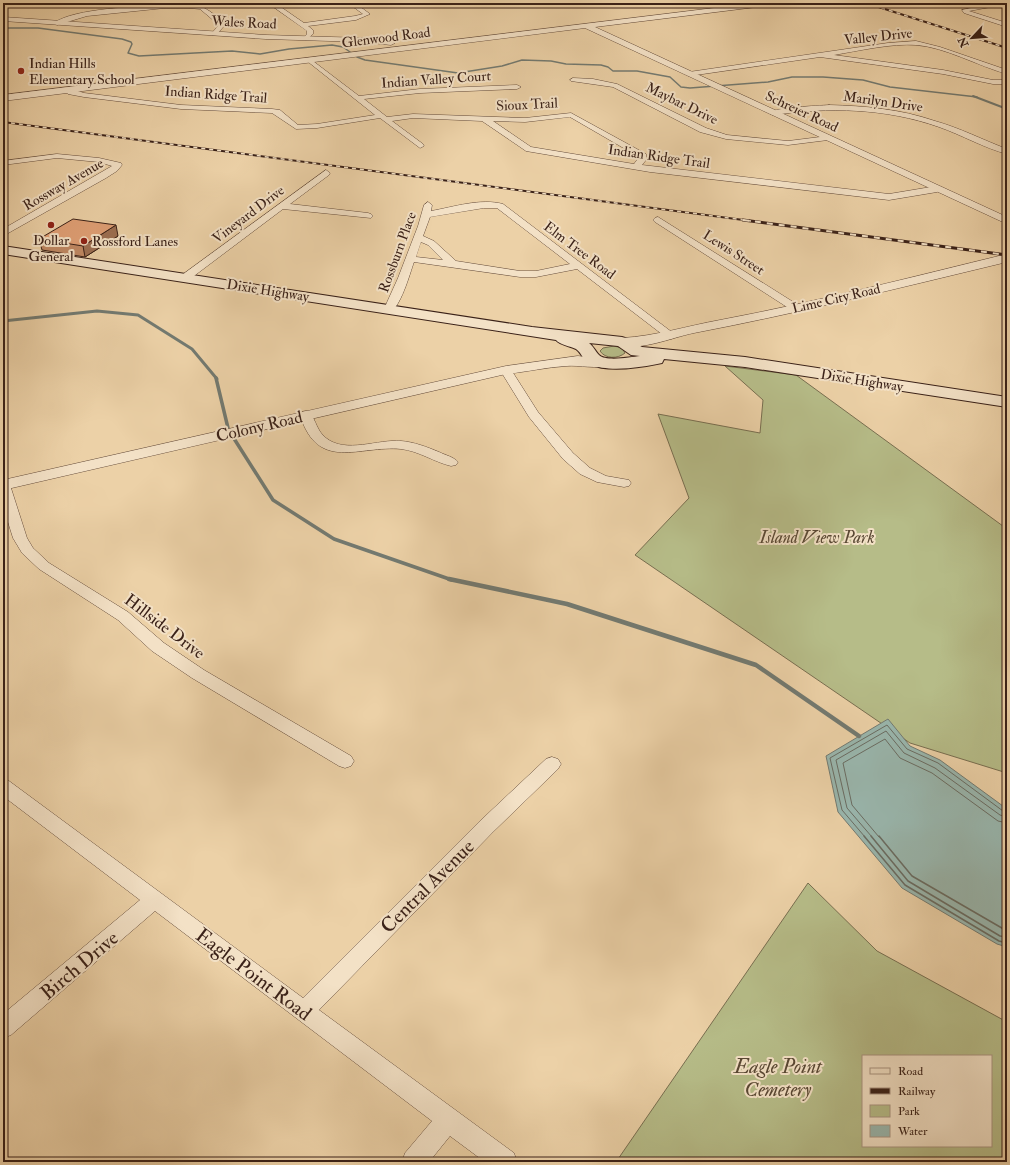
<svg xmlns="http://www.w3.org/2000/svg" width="1010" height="1165" viewBox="0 0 1010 1165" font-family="'IM FELL Double Pica',serif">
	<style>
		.green { fill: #b6bc88; stroke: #786e50; fill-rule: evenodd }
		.water { fill: #99b6ad; stroke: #737a71 }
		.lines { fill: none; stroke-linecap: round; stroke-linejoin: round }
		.shore-far1 { stroke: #6a6c62; stroke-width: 1 }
		.shore { stroke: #6a6c62; stroke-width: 1.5 }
		.stream-far4 { stroke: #737a71; stroke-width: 1.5 }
		.stream-far3 { stroke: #737a71; stroke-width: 2 }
		.stream-far2 { stroke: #737a71; stroke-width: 3 }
		.stream-far1 { stroke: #737a71; stroke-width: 3.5 }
		.stream { stroke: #737a71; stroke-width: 4.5 }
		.minor-casing { stroke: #664d3c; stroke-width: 1 }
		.tertiary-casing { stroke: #664d3c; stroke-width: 1 }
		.secondary-casing { stroke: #3a2118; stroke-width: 2 }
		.minor { fill: #f3e1c6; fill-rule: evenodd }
		.tertiary { fill: #f3e1c6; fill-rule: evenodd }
		.secondary { fill: #f3e1c6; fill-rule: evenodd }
		.rail-far1-casing { stroke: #3a2118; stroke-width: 2 }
		.rail-casing { stroke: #3a2118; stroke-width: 3 }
		.rail-far1 { stroke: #f3e1c6; stroke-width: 1.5; stroke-dasharray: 4; stroke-linecap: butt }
		.rail { stroke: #f3e1c6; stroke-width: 2; stroke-dasharray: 6; stroke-linecap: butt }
		.wall { fill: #c18a65; stroke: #3a2118 }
		.shaded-wall { fill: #9d7053; stroke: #3a2118 }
		.building { fill: #e0a076; stroke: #3a2118 }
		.poi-dot { fill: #8f2418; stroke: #f3e1c6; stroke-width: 1.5 }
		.labels { text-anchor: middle; stroke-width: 4; stroke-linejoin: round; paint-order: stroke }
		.far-street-label { font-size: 14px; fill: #3a2118; stroke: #f3e1c6 }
		.far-poi-label { font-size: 14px; fill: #3a2118; stroke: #f3e1c6; text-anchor: start }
		.street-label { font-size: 17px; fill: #3a2118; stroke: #f3e1c6 }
		.park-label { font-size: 17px; font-style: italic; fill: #594834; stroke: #f3e1c6 }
		.near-street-label { font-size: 20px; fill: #3a2118; stroke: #f3e1c6 }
		.near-park-label { font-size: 20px; font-style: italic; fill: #594834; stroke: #f3e1c6 }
	</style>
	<rect width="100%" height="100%" fill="#ecd1a7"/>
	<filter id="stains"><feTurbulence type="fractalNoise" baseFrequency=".005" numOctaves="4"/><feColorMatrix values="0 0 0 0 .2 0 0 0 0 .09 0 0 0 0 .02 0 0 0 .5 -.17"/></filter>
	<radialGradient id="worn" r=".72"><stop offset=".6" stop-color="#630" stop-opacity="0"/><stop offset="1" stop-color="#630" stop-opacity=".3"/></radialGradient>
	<path class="green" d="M 614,346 L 622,348 L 625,353 C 618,359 605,359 600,351 L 603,348 Z
		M 725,366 L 796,375 L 1007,529 L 1007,773 L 910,743 L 635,555 L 689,498 L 658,414 L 760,433 L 763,400 Z
		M 808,883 L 877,951 L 1007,1022 L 1007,1162 L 616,1162 ZM 863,1056 L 991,1056 L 991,1146 L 863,1146 Z"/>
	<path class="water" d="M 888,719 L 910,746 L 940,760 L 1007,809 L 1007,947 L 997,944 L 902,888 L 838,812 L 826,756 Z"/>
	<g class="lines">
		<path class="shore-far1" d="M 865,837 L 842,810 L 830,758 L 887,725 L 907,749 L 938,763 L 1003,811 L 1007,812
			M 872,837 L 847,808 L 836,760 L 886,731 L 904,753 L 935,768 L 1000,815 L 1007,817
			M 879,837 L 852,805 L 843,763 L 885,739 L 900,758 L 932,773 L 998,821 L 1007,823"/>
		<path class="shore" d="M 864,836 L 905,885 L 999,941 L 1007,943
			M 871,836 L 908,881 L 1000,936 L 1007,937
			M 879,836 L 912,876 L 1007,931"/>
		<path class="stream-far4" d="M 3,28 L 38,28 L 122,39 L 131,42 L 132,44 L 128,53 L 139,56 L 232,51 L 260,54 L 289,49 L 332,45 L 343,47 L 357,57 L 365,60 L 458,73 L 502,66 L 522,60 L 551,61 L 566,64 L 601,65 L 608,67 L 613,71 L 637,71 L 670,77 L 681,87 L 690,88 L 768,82 L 792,77 L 823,77 L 863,80 L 890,87 L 977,97"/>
		<path class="stream-far3" d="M 973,96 L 1007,109"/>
		<path class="stream-far2" d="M 3,321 L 97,311 L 138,315 L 192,349 L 217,379"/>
		<path class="stream-far1" d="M 216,378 L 228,428
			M 233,437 L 273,500 L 334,539 L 452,580"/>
		<path class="stream" d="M 449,579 L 567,604 L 756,665 L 859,736"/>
		<defs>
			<path id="minor" d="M 268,3 L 275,3 L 304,23 L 355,16 L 363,14 L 348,3 L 355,3 L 370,14 L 356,20 L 308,26 L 313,30 L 313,34 L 306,40 L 303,38 L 307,34 L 307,31 Z
				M 995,3 L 1007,3 L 1007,4 L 969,11 L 1007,23 L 1007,27 L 964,13 L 962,10 Z
				M 165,4 C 194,4 204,2 225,25 L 216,35 L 212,35 L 211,34 L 219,25 L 200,9 L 189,8 L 165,8 L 87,16 L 57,25 L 54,23 C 74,8 139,7 165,4 Z
				M 916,41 L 940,47 L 1007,70 L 1007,74 C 978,66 945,47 916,45 C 893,43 857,51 834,55 L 943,70 L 993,80 L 1007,80 L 1007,84 L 993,84 L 943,74 L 820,57 L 689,76 L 686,74 L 689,72 L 888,43 Z
				M 309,58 L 359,96 L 420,89 L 517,85 L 521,87 L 517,89 L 420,93 L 364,99 L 387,117 L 413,114 L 525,118 L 571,113 L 646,154 L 646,160 L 642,165 L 889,194 L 937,186 L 941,189 L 937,192 L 889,200 L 650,172 L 526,151 L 482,121 L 413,118 L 392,121 L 423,144 L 424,146 L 420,148 L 380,118 L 317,128 L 296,129 L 272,113 L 181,109 L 84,97 L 68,94 L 64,90 L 68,88 L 84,93 L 181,105 L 272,109 L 280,110 L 298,125 L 317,124 L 375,115 L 307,61 L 306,60 ZM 570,117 L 639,157 L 634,164 L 531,147 L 493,121 L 525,122 Z
				M 573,78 L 593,79 L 617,84 L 706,128 L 727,135 L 788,141 L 828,136 L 832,138 L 828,140 L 788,145 L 726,139 L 700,132 L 613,87 L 571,81 L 570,80 Z
				M 829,105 C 865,106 900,109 935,121 C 960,128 983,140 1007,149 L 1007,154 C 984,148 962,135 939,127 C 885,108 829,107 773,115 L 769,113 C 777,107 817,106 829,105 Z
				M 57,154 L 99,158 L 121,163 L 122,165 L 117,171 L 106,178 L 3,236 L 3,229 L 112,166 L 99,162 L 57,158 L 3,165 L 3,161 Z
				M 326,170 L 330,173 L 329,175 L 290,204 L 368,213 L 371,214 L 373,216 L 371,218 L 283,209 L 190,279 L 182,279 L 181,277 L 182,275 Z
				M 428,202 L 432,205 L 431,211 C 454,207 480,198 503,204 L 677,336 L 671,339 L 667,338 L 577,269 L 536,277 L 520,277 L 414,262 C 410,273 400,310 389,312 L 385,311 L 384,309 L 398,278 L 418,226 L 424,205 ZM 484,208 L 497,208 L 570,264 L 536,271 L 520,271 L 456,261 L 434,241 L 423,236 L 430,217 ZM 421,242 L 428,245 L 443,260 L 416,257 Z
				M 658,217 L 798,305 L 799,307 L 798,309 L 790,309 L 655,222 L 653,220 L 655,218 Z
				M 506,367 L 510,368 L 538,412 L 573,453 L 590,468 L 606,476 L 629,480 L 631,483 L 629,486 L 624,487 L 597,482 L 580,474 L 563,459 L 529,417 L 500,370 L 502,368 Z
				M 306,411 L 310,412 C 316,421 317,431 326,438 C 346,454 378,439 401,441 C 414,442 427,447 439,452 C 445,455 454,457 458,462 L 456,465 L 451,466 C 434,462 419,451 401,449 C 359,445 318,473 300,415 L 302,412 Z
				M 3,481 L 8,482 L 10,485 L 27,538 L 33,548 L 49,563 L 128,612 L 164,643 L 204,670 L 351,756 L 354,761 L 351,766 L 345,768 L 339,766 L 192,678 L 152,651 L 118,620 L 39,569 L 22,553 L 13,538 L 3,506 Z
				M 552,757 L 558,759 L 561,764 L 558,769 L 493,832 L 319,1010 L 514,1153 L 517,1162 L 485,1162 L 450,1136 L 429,1162 L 402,1162 L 405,1153 L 432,1121 L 155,911 L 11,1035 L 3,1038 L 3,1014 L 140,900 L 3,796 L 3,779 L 9,781 L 303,998 L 479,822 L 546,759 Z"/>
			<path id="tertiary" d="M 755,3 L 777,3 L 773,5 L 595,27 L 1007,217 L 1007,224 L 585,28 L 3,101 L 3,95 Z
				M 3,17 L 266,35 L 363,38 L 391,41 L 395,43 L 391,45 L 363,42 L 266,39 L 3,21 Z
				M 1007,254 L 1007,262 C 903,287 799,313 694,333 C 670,338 642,351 617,345 L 615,342 L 617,339 L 622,338 C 656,336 687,326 720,320 C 816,302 912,277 1007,254 Z
				M 578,356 L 607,360 L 609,363 L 607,366 C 597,369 579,365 567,366 C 547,367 526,372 506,374 L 3,490 L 3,480 L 506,366 Z"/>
			<path id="secondary" d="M 3,246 L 532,327 L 622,337 L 628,339 L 642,347 L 745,357 L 1007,397 L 1007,407 L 745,367 L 664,359 L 662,363 C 643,367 608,373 590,364 C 583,361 582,353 576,349 C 570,346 560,345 556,340 L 3,254 ZM 589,343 L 618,346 L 631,355 L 640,356 C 631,357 606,362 599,355 C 595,351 594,347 589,343 Z"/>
		</defs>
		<use href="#minor" class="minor-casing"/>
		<use href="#tertiary" class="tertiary-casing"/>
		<use href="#secondary" class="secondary-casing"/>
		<use href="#minor" class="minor"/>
		<use href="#tertiary" class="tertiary"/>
		<use href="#secondary" class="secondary"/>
		<defs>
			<path id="rail-far1" d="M 866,3 L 1007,48
				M 3,122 L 751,221"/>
			<path id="rail" d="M 743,220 L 1007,255"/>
		</defs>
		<use href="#rail-far1" class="rail-far1-casing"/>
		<use href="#rail" class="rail-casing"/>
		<use href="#rail-far1" class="rail-far1"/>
		<use href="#rail" class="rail"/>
	</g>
	<path class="wall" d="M 118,236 L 85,257 L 42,250 L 39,239 Z"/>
	<path class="shaded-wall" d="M 116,225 L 118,236 L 85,257 L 83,246 Z"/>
	<path class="building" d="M 73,219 L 116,225 L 83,246 L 39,239 Z"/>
	<g class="poi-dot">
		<circle cx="21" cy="71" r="4"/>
		<circle cx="51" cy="225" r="4"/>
		<circle cx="84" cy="241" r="4"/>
	</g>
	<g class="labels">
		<g class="far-street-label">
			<text transform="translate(244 22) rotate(3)" y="5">Wales Road</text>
			<text transform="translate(878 36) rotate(-6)" y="5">Valley Drive</text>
			<text transform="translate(386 37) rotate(-7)" y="5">Glenwood Road</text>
			<text transform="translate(436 79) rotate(-4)" y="5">Indian Valley Court</text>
			<text transform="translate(216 94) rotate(4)" y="5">Indian Ridge Trail</text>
			<text transform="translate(883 101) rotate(8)" y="5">Marilyn Drive</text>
			<text transform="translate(682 103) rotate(26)" y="5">Maybar Drive</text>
			<text transform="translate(527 104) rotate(-3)" y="5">Sioux Trail</text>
			<text transform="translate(802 111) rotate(25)" y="5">Schreier Road</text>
			<text transform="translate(659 156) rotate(8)" y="5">Indian Ridge Trail</text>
			<text transform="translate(63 184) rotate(-30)" y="5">Rossway Avenue</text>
			<text transform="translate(248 214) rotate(-37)" y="5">Vineyard Drive</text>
			<text transform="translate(580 250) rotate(37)" y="5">Elm Tree Road</text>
			<text transform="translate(397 252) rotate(-70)" y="5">Rossburn Place</text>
			<text transform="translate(734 252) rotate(33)" y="5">Lewis Street</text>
			<text transform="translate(268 290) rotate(9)" y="5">Dixie Highway</text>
			<text transform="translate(836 298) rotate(-13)" y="5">Lime City Road</text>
			<text transform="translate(862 380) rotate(9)" y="5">Dixie Highway</text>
		</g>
		<g class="far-poi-label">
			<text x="29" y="68">Indian Hills<tspan x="29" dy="16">Elementary School</tspan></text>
			<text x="51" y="245" text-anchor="middle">Dollar<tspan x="51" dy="16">General</tspan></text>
			<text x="92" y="246">Rossford Lanes</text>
		</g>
		<g class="street-label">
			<text transform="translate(259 426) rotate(-13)" y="6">Colony Road</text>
			<text transform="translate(165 626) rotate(37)" y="6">Hillside Drive</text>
		</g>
		<g class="park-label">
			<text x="817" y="543">Island View Park</text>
		</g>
		<g class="near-street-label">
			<text transform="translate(427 886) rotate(-45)" y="7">Central Avenue</text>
			<text transform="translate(79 965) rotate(-40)" y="7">Birch Drive</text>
			<text transform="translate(254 974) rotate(37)" y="7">Eagle Point Road</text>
		</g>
		<g class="near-park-label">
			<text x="778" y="1073">Eagle Point<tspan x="778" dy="23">Cemetery</tspan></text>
		</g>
	</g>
	<rect width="1010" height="1165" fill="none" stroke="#ecd1a7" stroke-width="16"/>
	<rect x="4" y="4" width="1002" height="1157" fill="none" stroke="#3a2118" stroke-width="2"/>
	<rect x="8" y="8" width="994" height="1149" fill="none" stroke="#3a2118"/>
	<rect x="862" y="1055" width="130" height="92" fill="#f3e1c6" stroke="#a99480"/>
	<rect x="870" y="1068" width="20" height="6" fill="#f3e1c6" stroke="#a99480"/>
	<text x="898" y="1075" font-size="12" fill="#3a2118">Road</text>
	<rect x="870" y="1088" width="20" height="6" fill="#3a2118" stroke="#a99480"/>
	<text x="898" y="1095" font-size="12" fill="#3a2118">Railway</text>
	<rect x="870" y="1105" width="20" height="12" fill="#b6bc88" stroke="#a99480"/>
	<text x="898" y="1115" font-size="12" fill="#3a2118">Park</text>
	<rect x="870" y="1125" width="20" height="12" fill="#99b6ad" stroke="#a99480"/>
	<text x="898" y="1135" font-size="12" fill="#3a2118">Water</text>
	<g transform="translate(972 38) rotate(244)" stroke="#f3e1c6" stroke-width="3" paint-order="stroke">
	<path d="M0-3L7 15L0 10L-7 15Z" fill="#3a2118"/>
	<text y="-6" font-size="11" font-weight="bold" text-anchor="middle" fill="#3a2118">N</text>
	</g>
	<rect width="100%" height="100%" filter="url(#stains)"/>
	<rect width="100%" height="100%" fill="url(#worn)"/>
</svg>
